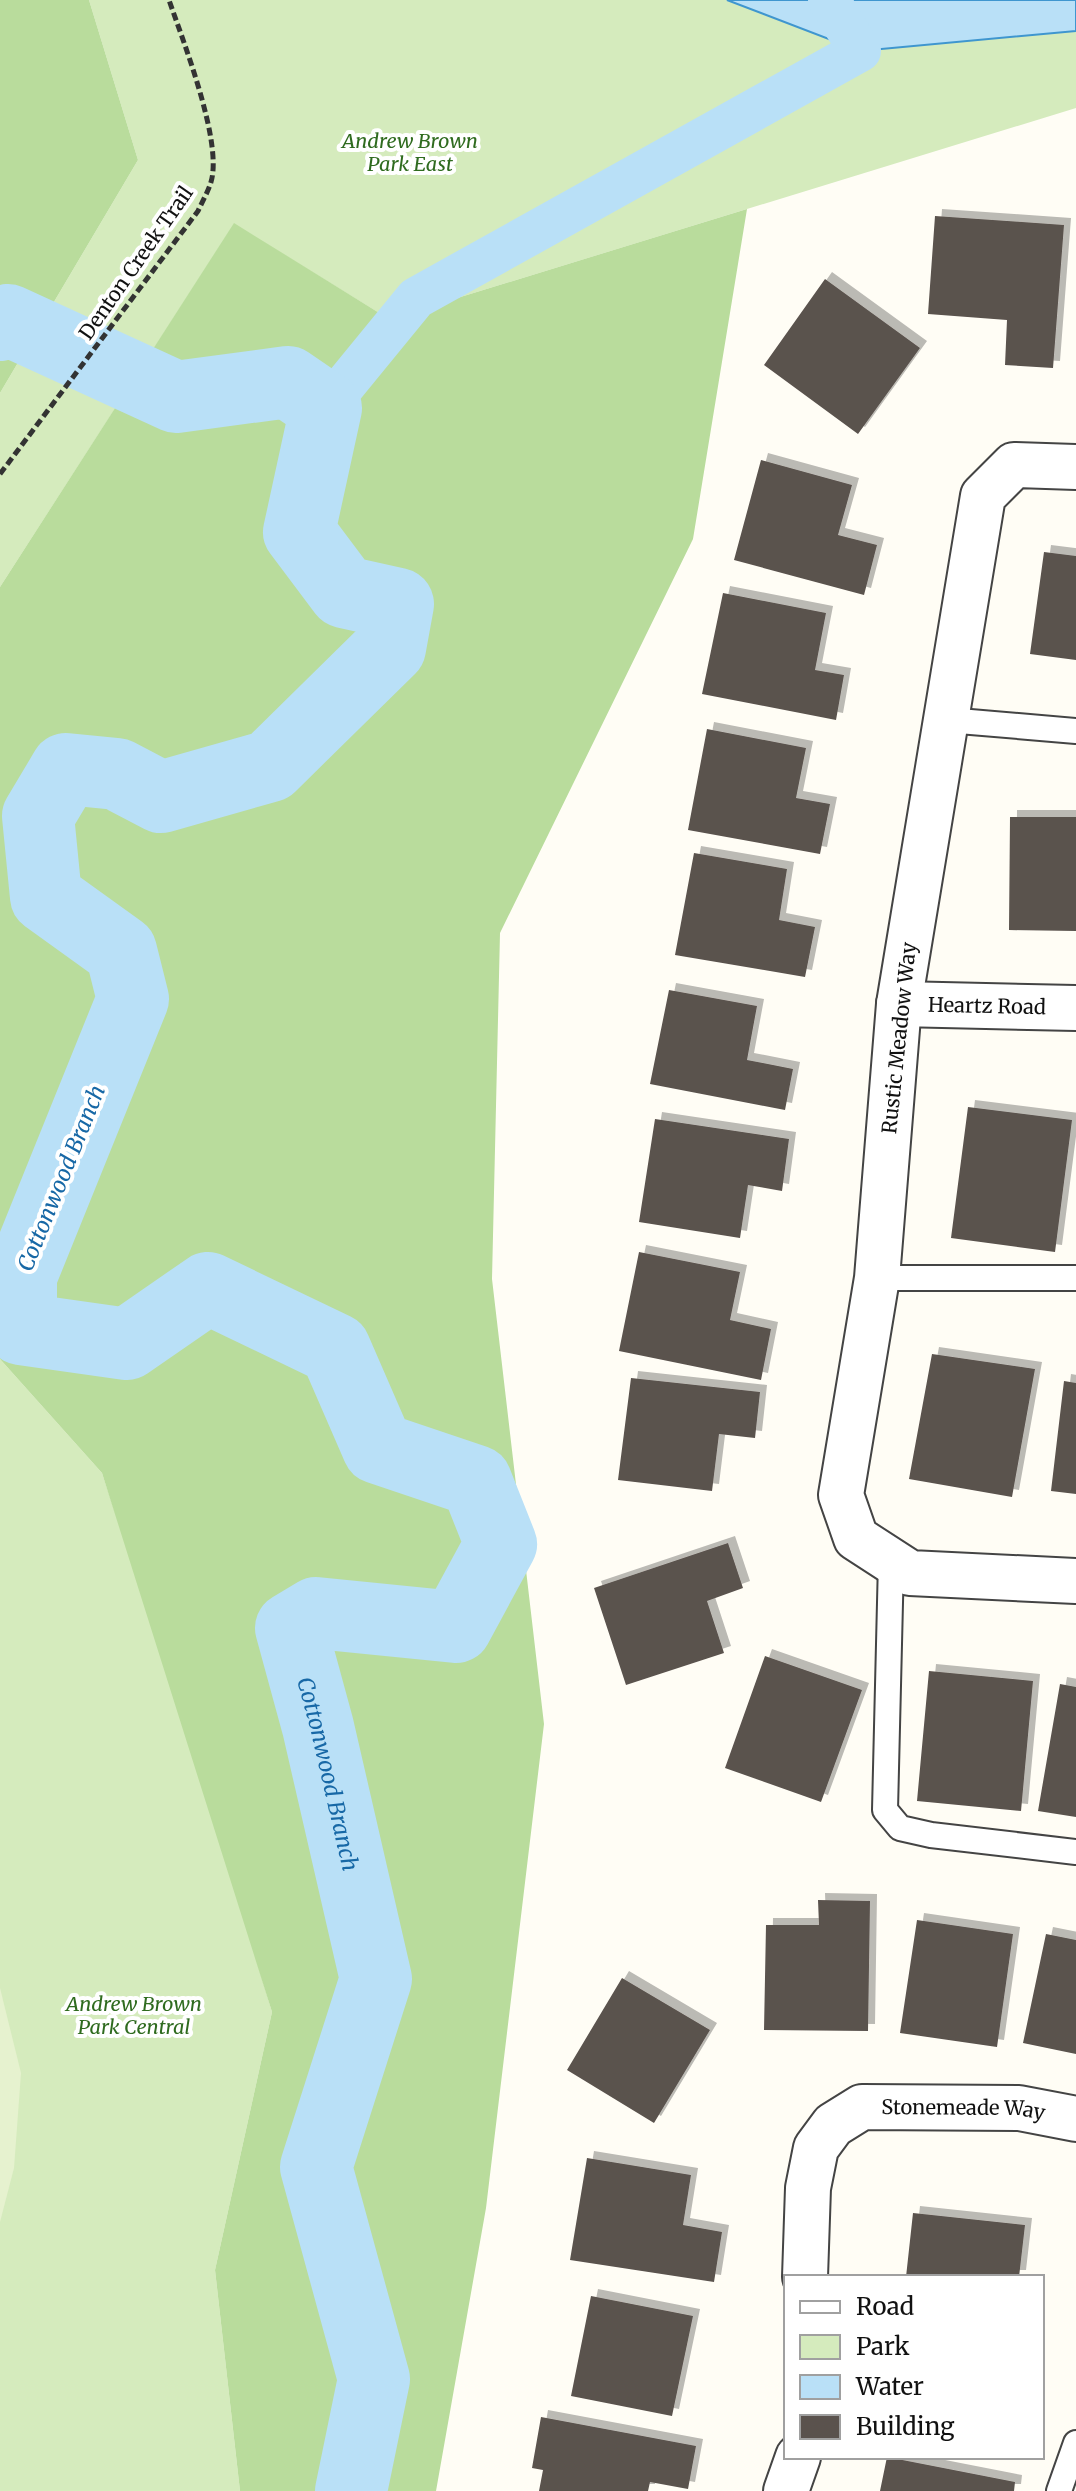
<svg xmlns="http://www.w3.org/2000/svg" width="1076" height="2491" viewBox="0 0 1076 2491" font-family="Merriweather,serif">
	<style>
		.green { fill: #d5ebbd }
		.forest { fill: #b9dc9c }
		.pitch { fill: #e6f2cf }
		.water { fill: #b9e0f7; stroke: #3f96cf; stroke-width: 2 }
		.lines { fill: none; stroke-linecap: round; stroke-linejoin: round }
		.canal { stroke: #b9e0f7; stroke-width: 42 }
		.river { stroke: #b9e0f7; stroke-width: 72 }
		.building { fill: #5a524d; filter: url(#shadow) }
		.lane-casing { stroke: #444; stroke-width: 28 }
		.street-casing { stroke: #444; stroke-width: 48 }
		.path { stroke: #333; stroke-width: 5; stroke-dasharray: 8 4; stroke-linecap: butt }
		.lane { stroke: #fff; stroke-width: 24 }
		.street { stroke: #fff; stroke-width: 44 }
		.labels { text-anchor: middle; stroke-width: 8; stroke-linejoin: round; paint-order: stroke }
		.park-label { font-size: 20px; font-style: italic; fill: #2f6b1f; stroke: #fff }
		.street-label { font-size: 20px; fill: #111; stroke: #fff }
		.water-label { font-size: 22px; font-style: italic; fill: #1768a6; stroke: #fff }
	</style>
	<defs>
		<filter id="shadow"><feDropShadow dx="7" dy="-7" stdDeviation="0" flood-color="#0004"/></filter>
	</defs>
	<rect width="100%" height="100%" fill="#fffdf5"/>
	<path class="green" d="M 89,0 L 1076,0 L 1076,108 L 389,319 L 234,224 L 0,587 L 0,393 L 138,160 Z
		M 0,1359 L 102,1473 L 188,1733 L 272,2012 L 215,2270 L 240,2491 L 0,2491 Z"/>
	<path class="forest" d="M 0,0 L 89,0 L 138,160 L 0,393 Z
		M 747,209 L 693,539 L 500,933 L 492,1279 L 544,1724 L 486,2208 L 436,2491 L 240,2491 L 215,2270 L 272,2012 L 102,1473 L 0,1359 L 0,587 L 234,223 L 389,319 Z"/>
	<path class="pitch" d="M 0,1988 L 21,2073 L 14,2168 L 0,2222 Z"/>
	<path class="water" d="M 727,0 L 1076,0 L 1076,31 L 860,51 Z"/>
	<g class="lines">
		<path class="canal" d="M 326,408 L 416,298 L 860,51 L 829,0"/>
		<path class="river" id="s1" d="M 0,325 L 8,320 L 176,397 L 288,382 L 326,408 L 299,532 L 344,592 L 398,604 L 390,648 L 270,766 L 161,797 L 117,774 L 66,769 L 38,816 L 46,897 L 121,951 L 133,999 L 21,1276 L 21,1329 L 127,1344 L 208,1288 L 335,1349 L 378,1448 L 476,1481 L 501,1544 L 456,1627 L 316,1613 L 291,1628 L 318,1727 L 376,1979 L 316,2167 L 374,2379 L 351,2491"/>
	</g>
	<path class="building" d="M 935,216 L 1064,225 L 1053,368 L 1005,365 L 1007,320 L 928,314 Z
		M 825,279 L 920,348 L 858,434 L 764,365 Z
		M 761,460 L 852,485 L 838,535 L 877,545 L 864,595 L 734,560 Z
		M 1044,552 L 1076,556 L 1076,660 L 1030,654 Z
		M 723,593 L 826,613 L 815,670 L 844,675 L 836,720 L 702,694 Z
		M 707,729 L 806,748 L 796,798 L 830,804 L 820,854 L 688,830 Z
		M 1010,817 L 1076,817 L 1076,931 L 1009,930 Z
		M 694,853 L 787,869 L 779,920 L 815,927 L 805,977 L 675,955 Z
		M 669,990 L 757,1006 L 747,1060 L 793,1069 L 785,1110 L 650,1084 Z
		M 968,1107 L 1072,1120 L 1055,1252 L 951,1238 Z
		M 655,1119 L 789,1139 L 782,1191 L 748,1185 L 740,1238 L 639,1222 Z
		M 639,1252 L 740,1272 L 730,1320 L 771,1329 L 761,1380 L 619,1351 Z
		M 932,1354 L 1035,1369 L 1012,1497 L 909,1479 Z
		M 631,1378 L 760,1392 L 755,1438 L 719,1434 L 712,1491 L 618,1480 Z
		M 1064,1381 L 1076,1383 L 1076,1494 L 1051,1491 Z
		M 728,1543 L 743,1588 L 707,1601 L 724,1653 L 626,1685 L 594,1588 Z
		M 765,1656 L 862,1690 L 821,1802 L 725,1768 Z
		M 929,1671 L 1033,1681 L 1021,1811 L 917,1801 Z
		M 1060,1684 L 1076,1687 L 1076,1817 L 1038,1811 Z
		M 818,1900 L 870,1901 L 868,2031 L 764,2030 L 766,1925 L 819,1925 Z
		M 917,1920 L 1013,1934 L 997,2047 L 900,2033 Z
		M 1046,1934 L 1076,1940 L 1076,2054 L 1023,2043 Z
		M 622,1978 L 710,2030 L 654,2123 L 567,2070 Z
		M 587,2158 L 691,2175 L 683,2225 L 722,2232 L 714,2282 L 570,2260 Z
		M 913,2213 L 1025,2225 L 1019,2277 L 906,2277 Z
		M 591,2296 L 693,2316 L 672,2416 L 571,2396 Z
		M 541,2417 L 696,2446 L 688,2489 L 650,2482 L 648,2491 L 539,2491 L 543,2470 L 532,2468 Z
		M 887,2457 L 1015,2482 L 1014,2491 L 880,2491 Z"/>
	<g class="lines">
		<defs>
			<path id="lane" d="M 947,720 L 1076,731
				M 877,1278 L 1076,1278
				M 891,1561 L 885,1810 L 900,1828 L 931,1835 L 1076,1852
				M 1059,2491 L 1076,2443"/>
			<g id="street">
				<path d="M 1076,467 L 1014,465 L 983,496 L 899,1004 L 877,1278 L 841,1495 L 856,1538 L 910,1573 L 1076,1581"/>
				<path id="s2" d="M 899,1004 L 1076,1008"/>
				<path id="s3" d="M 805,2277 L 808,2188 L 816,2148 L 833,2125 L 862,2107 L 1019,2108 L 1076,2119"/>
				<path d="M 786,2491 L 798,2457"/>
			</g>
		</defs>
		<use href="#lane" class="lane-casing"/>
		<use href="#street" class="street-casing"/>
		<path class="path" d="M 0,474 L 198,211 C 202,202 208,192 211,182 C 223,142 183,41 169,0"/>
		<use href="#lane" class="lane"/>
		<use href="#street" class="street"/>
	</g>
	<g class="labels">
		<g class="park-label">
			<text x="410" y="148">Andrew Brown<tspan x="410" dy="23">Park East</tspan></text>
			<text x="134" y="2011">Andrew Brown<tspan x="134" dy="23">Park Central</tspan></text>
		</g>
		<g class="street-label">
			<text transform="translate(136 263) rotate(-55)" y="7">Denton Creek Trail</text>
			<text dy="7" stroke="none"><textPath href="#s2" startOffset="88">Heartz Road</textPath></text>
			<text transform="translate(899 1038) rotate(-84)" y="7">Rustic Meadow Way</text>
			<text dy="7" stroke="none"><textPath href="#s3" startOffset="294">Stonemeade Way</textPath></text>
		</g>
		<g class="water-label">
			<text transform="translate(61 1178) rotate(-68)" y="8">Cottonwood Branch</text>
			<text dy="8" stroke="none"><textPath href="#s1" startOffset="2708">Cottonwood Branch</textPath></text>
		</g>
	</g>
	<rect x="784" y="2275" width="260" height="184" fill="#ffffff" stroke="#a0a0a0" stroke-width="2"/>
	<rect x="800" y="2301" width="40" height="12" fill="#ffffff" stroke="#a0a0a0" stroke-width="2"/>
	<text x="856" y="2315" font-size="24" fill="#111111">Road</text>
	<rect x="800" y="2335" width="40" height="24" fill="#d5ebbd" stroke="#a0a0a0" stroke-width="2"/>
	<text x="856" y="2355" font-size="24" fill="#111111">Park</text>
	<rect x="800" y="2375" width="40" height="24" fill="#b9e0f7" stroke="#a0a0a0" stroke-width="2"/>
	<text x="856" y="2395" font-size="24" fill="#111111">Water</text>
	<rect x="800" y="2415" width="40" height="24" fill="#5a524d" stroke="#a0a0a0" stroke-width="2"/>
	<text x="856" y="2435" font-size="24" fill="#111111">Building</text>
</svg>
